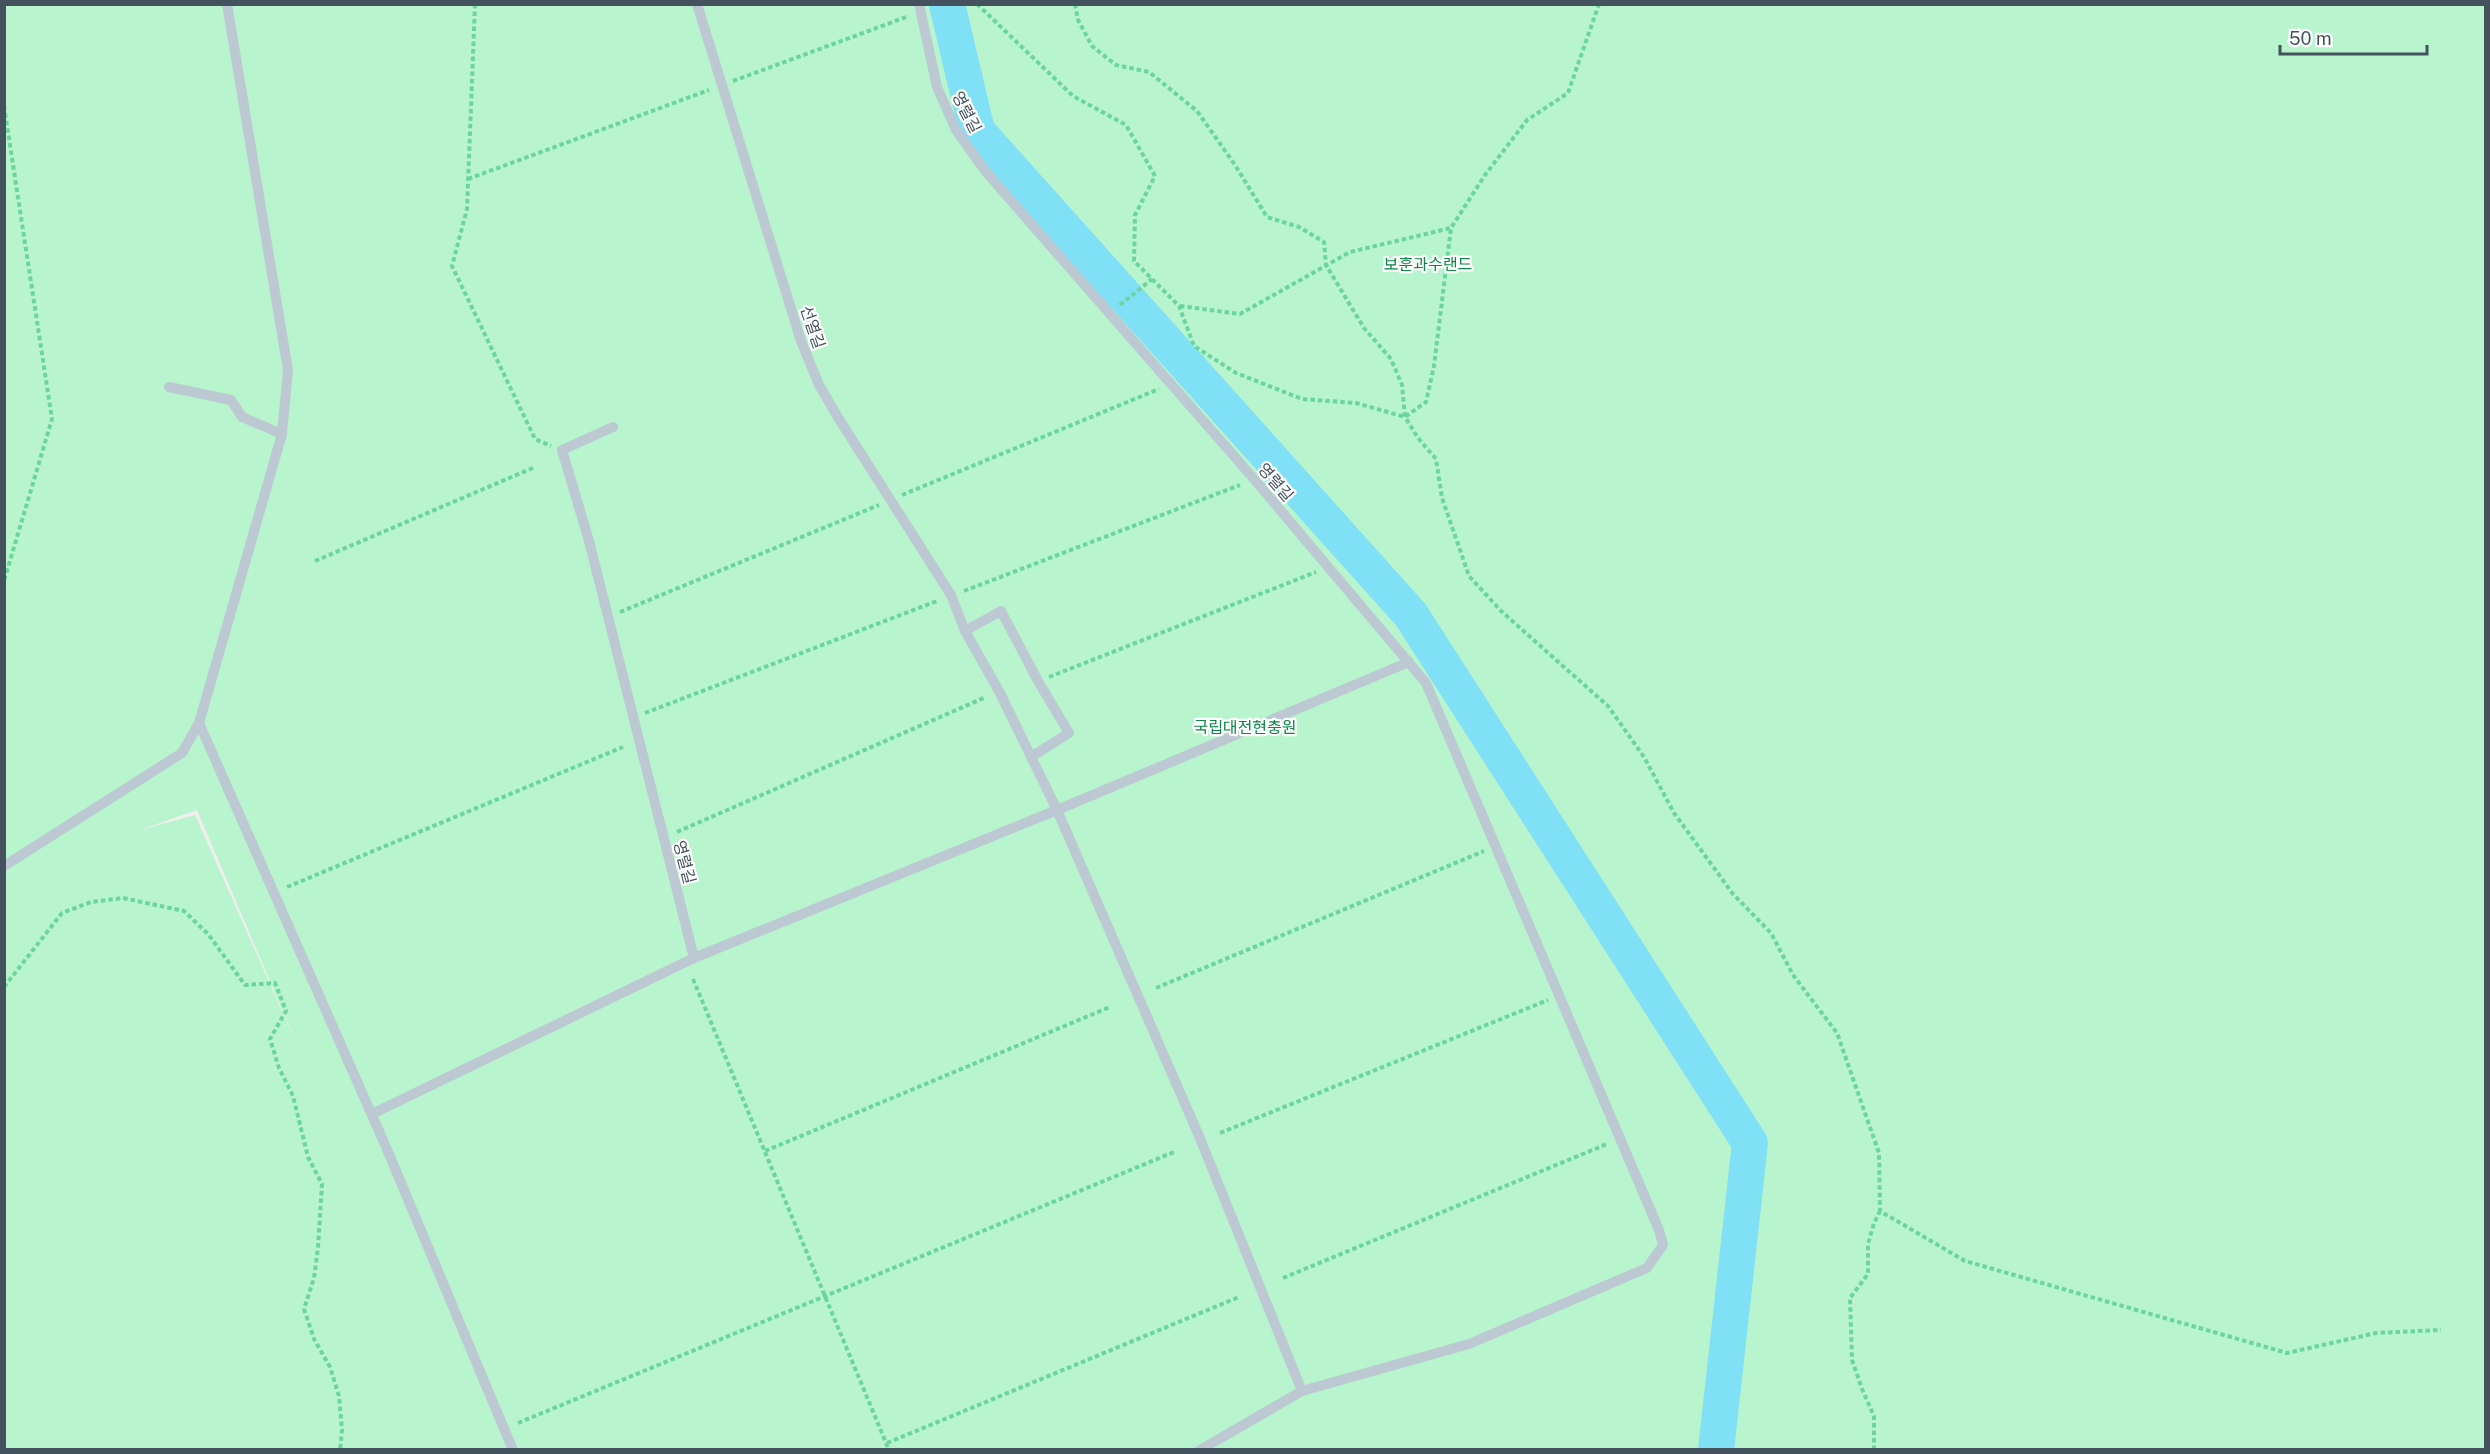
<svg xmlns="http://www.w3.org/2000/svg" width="2490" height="1454" viewBox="0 0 2490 1454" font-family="'Public Sans','Noto Sans KR',sans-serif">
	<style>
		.green { fill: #b8f4cd; fill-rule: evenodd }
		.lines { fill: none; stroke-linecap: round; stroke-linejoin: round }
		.river { stroke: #80e0f5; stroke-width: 36 }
		.path { stroke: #6cd59f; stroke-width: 4; stroke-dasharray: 4.5 3; stroke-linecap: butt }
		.lane { stroke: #bdc9d2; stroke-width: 10 }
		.labels { text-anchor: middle; stroke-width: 4.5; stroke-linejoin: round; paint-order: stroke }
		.street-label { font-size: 16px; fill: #44525e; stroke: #fff }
		.park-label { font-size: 16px; fill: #0d8747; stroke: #fff }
	</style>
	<rect width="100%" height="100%" fill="#f1eeee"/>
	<path class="green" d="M 5,5 L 2485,5 L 2485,1449 L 5,1450 ZM 197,810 L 302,1056 L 195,815 L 137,831 Z"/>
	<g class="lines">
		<path class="river" d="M 947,4 L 977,131 L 1411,615 L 1750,1143 L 1716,1450"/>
		<path class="path" d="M 475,4 L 467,209 L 452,266 L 535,439 L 551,446
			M 977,4 L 1073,96 L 1126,125 L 1155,176 L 1135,215 L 1134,261 L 1179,306 L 1194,346 L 1236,373 L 1302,399 L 1356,403 L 1405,417 L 1426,402 L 1434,366 L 1451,228 L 1485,175 L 1527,120 L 1568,93 L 1599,4
			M 1075,4 L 1078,20 L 1092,46 L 1116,65 L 1149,72 L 1197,111 L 1235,165 L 1267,217 L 1299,227 L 1324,242 L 1326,265 L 1364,328 L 1391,359 L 1402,385 L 1405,417 L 1418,438 L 1436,459 L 1442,498 L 1469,576 L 1501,611 L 1608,706 L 1644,757 L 1674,813 L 1733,894 L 1771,933 L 1793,975 L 1837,1033 L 1879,1153 L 1880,1211 L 1965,1261 L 2287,1353 L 2376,1333 L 2441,1330
			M 733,81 L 909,16
			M 4,106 L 52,419 L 4,581
			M 468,179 L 709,90
			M 1120,305 L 1152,279
			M 1180,306 L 1240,314 L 1350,252 L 1451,228
			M 902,495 L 1159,389
			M 315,561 L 535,467
			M 964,591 L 1240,485
			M 620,612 L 879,505
			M 1049,677 L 1316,572
			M 645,713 L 937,601
			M 677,832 L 986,697
			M 287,887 L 623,747
			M 693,979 L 889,1450
			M 4,987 L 62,913 L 91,902 L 123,898 L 184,911 L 208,934 L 245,985 L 275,983 L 286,1011 L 270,1039 L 279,1068 L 293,1096 L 308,1157 L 322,1184 L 318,1248 L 314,1278 L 304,1309 L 314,1339 L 330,1367 L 339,1396 L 342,1430 L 340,1450
			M 1156,988 L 1484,851
			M 1220,1133 L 1548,1000
			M 765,1151 L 1110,1007
			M 1283,1278 L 1607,1144
			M 518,1423 L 1174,1152
			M 887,1443 L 1239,1297
			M 1874,1450 L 1874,1416 L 1862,1389 L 1852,1360 L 1850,1298 L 1868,1274 L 1868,1244 L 1874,1223 L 1880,1211"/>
		<path class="lane" d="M 697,4 L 801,341 L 819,385 L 839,419 L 951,595 L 965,631 L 999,691 L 1057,810 L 1199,1136 L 1302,1391
			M 919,4 L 937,87 L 956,130 L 986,172 L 1254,479 L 1426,683 L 1659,1230 L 1663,1245 L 1647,1268 L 1469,1344 L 1302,1391 L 1200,1450
			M 169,387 L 231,400 L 242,417 L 282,434
			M 613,427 L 562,450 L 589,541 L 694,958 L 1057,810 L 1409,662
			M 965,631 L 1001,611 L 1038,681 L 1069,733 L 1031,757
			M 199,723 L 386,1147 L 513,1450
			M 4,866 L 182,753 L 199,723 L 282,434 L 288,370 L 227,4
			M 372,1114 L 694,958"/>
	</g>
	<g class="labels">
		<g class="street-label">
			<text transform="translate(967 112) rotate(63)" y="6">영렬길</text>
			<text transform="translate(813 327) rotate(71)" y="6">선열길</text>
			<text transform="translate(1276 482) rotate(49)" y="6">영렬길</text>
			<text transform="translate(685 862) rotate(75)" y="6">영렬길</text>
		</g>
		<g class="park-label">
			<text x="1428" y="270">보훈과수랜드</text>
			<text x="1245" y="733">국립대전현충원</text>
		</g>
	</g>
	<rect width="2490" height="1454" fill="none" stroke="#44525e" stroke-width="12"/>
	<path d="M2280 45v9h147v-9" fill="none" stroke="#44525e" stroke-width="3"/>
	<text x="2289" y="45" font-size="18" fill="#44525e" stroke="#ffffff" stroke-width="4.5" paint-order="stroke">50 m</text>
</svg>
